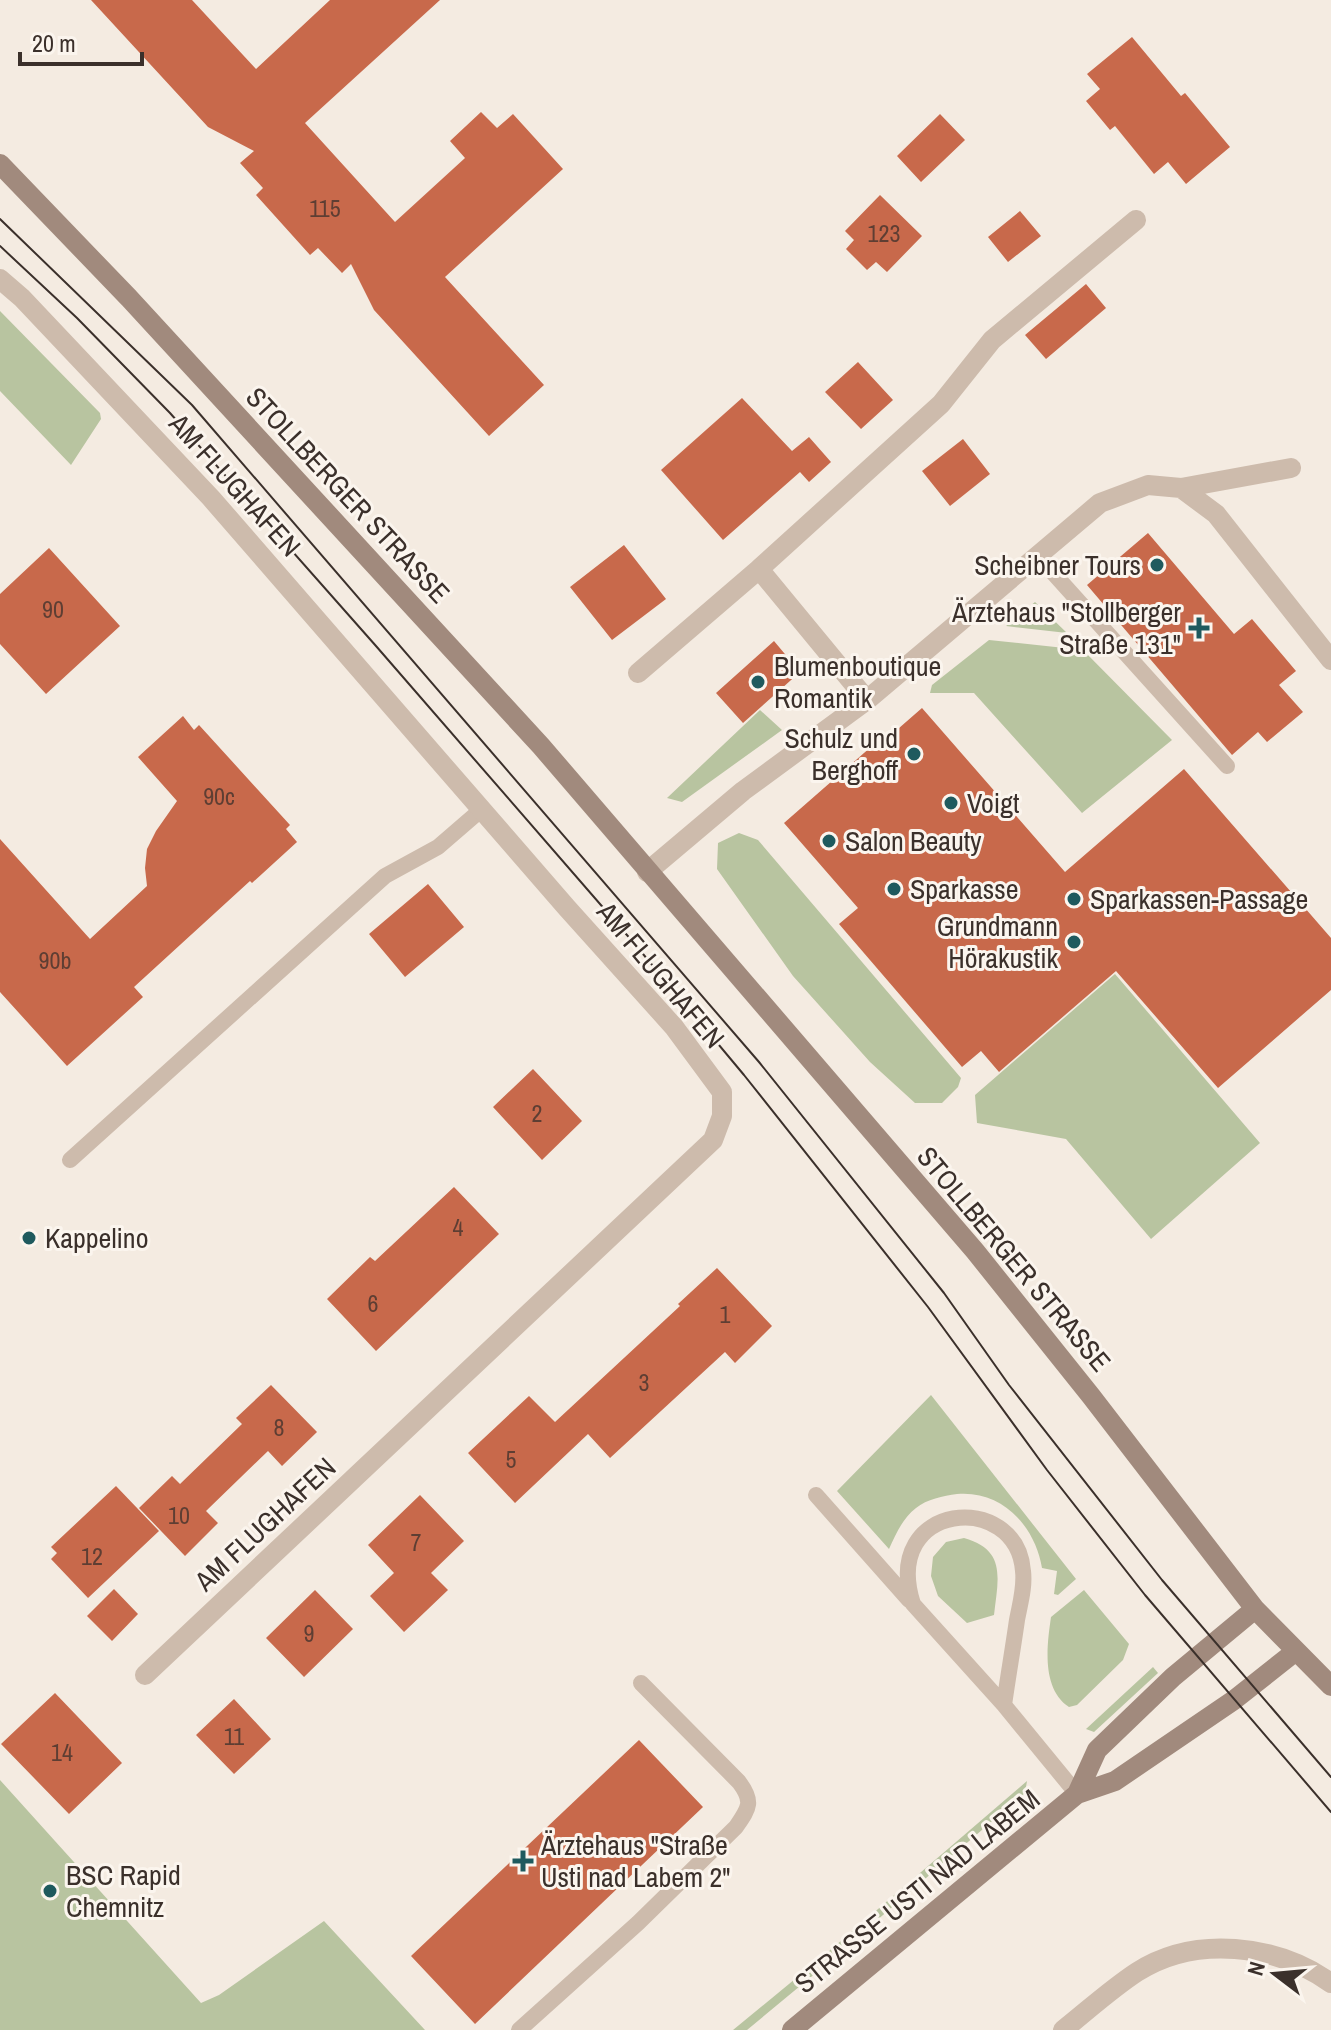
<svg xmlns="http://www.w3.org/2000/svg" width="1331" height="2030" viewBox="0 0 1331 2030" font-family="'Archivo Narrow',sans-serif">
	<style>
		.green { fill: #b8c4a0 }
		.building { fill: #c8694b }
		.lines { fill: none; stroke-linecap: round; stroke-linejoin: round }
		.lane { stroke: #cdbbac; stroke-width: 16 }
		.street { stroke: #cdbbac; stroke-width: 20 }
		.secondary { stroke: #a18a7d; stroke-width: 20 }
		.tram { stroke: #3b302b; stroke-width: 2 }
		.poi-dot { fill: #1f5a5e; stroke: #fbf5ee; stroke-width: 3 }
		.labels { text-anchor: middle; stroke-width: 6; stroke-linejoin: round; paint-order: stroke }
		.number-label { font-size: 24px; fill: #5e3e33 }
		.street-label { font-size: 28px; fill: #3b302b; stroke: #fbf5ee }
		.poi-label { font-size: 28px; fill: #3b302b; stroke: #fbf5ee; text-anchor: start }
	</style>
	<rect width="100%" height="100%" fill="#f4ebe1"/>
	<path class="green" d="M 0,311 L 100,413 L 101,419 L 71,465 L 0,391 Z
		M 1035,602 L 1067,633 L 1006,626 Z
		M 989,640 L 1083,650 L 1172,740 L 1082,813 L 974,693 L 930,693 L 932,685 Z
		M 760,710 L 782,730 L 682,802 L 667,798 Z
		M 739,833 L 758,840 L 961,1078 L 958,1087 L 942,1103 L 915,1103 L 870,1062 L 793,976 L 717,869 L 718,843 Z
		M 1115,974 L 1260,1143 L 1151,1239 L 1066,1139 L 977,1123 L 975,1095 Z
		M 931,1395 L 1076,1579 L 1058,1595 L 1054,1594 L 1057,1571 L 1042,1568 C 1035,1526 1002,1490 957,1494 C 943,1496 927,1499 916,1508 C 902,1519 896,1534 889,1549 L 837,1491 Z
		M 964,1538 C 1007,1550 998,1579 994,1615 L 967,1623 L 938,1596 L 931,1576 L 933,1557 L 946,1542 Z
		M 1084,1590 L 1129,1644 L 1123,1660 L 1077,1705 L 1069,1707 C 1041,1688 1047,1645 1051,1617 Z
		M 1153,1667 L 1158,1673 L 1094,1732 L 1086,1729 Z
		M 0,1780 L 201,2003 L 219,1995 L 324,1921 L 425,2030 L 0,2030 Z
		M 1027,1781 L 1025,1793 L 826,1964 L 821,1958 Z
		M 812,1965 L 817,1972 L 747,2030 L 733,2030 Z"/>
	<path class="building" d="M 91,0 L 192,0 L 256,69 L 330,0 L 440,0 L 305,123 L 395,222 L 465,158 L 450,141 L 481,112 L 497,128 L 513,114 L 563,169 L 445,277 L 544,385 L 489,436 L 374,310 L 351,264 L 342,273 L 318,248 L 310,255 L 256,195 L 263,188 L 240,163 L 254,151 L 208,127 Z
		M 1132,37 L 1181,96 L 1185,93 L 1230,147 L 1186,184 L 1168,162 L 1154,174 L 1115,126 L 1110,130 L 1086,101 L 1100,89 L 1087,74 Z
		M 940,114 L 965,140 L 921,182 L 897,156 Z
		M 880,195 L 922,236 L 887,272 L 876,262 L 867,270 L 846,249 L 854,240 L 845,231 Z
		M 1020,211 L 1041,236 L 1008,262 L 988,237 Z
		M 1086,284 L 1106,308 L 1046,359 L 1025,335 Z
		M 858,362 L 893,400 L 861,429 L 825,392 Z
		M 742,398 L 792,451 L 809,437 L 831,462 L 809,482 L 800,472 L 723,540 L 661,470 Z
		M 963,439 L 990,474 L 950,506 L 922,471 Z
		M 1148,533 L 1234,634 L 1252,619 L 1296,671 L 1279,685 L 1303,712 L 1267,742 L 1258,732 L 1232,755 L 1087,585 Z
		M 624,545 L 666,599 L 612,640 L 570,587 Z
		M 49,548 L 120,626 L 46,694 L 0,644 L 0,594 Z
		M 774,641 L 800,672 L 743,723 L 716,693 Z
		M 922,708 L 1065,872 L 1184,769 L 1331,938 L 1331,990 L 1218,1088 L 1116,971 L 999,1072 L 981,1051 L 962,1067 L 839,924 L 858,908 L 784,823 L 872,746 L 875,749 Z
		M 183,716 L 194,730 L 199,725 L 290,825 L 286,829 L 297,842 L 252,883 L 250,881 L 134,987 L 143,997 L 67,1066 L 0,992 L 0,839 L 90,939 L 147,886 L 145,868 L 147,849 L 156,831 L 177,801 L 138,757 Z
		M 428,884 L 464,927 L 405,977 L 369,934 Z
		M 533,1069 L 582,1121 L 542,1160 L 493,1107 Z
		M 454,1187 L 499,1234 L 376,1351 L 327,1299 L 370,1257 L 375,1261 Z
		M 717,1268 L 772,1326 L 735,1363 L 725,1352 L 610,1458 L 588,1434 L 515,1503 L 468,1453 L 529,1396 L 555,1422 L 680,1306 L 678,1304 Z
		M 271,1385 L 317,1432 L 282,1466 L 268,1451 L 206,1511 L 218,1523 L 185,1556 L 139,1508 L 172,1476 L 180,1484 L 242,1424 L 236,1418 Z
		M 116,1486 L 159,1531 L 88,1598 L 51,1559 L 57,1553 L 51,1547 Z
		M 420,1495 L 464,1541 L 431,1573 L 448,1590 L 404,1632 L 370,1596 L 394,1573 L 368,1545 Z
		M 114,1589 L 138,1614 L 112,1641 L 87,1616 Z
		M 315,1590 L 353,1629 L 304,1677 L 266,1638 Z
		M 55,1693 L 122,1763 L 69,1814 L 1,1744 Z
		M 234,1699 L 271,1739 L 234,1774 L 196,1735 Z
		M 639,1740 L 703,1807 L 475,2024 L 411,1956 Z"/>
	<g class="lines">
		<path class="lane" d="M 1037,555 L 1227,766
			M 70,1160 L 385,876 L 438,847 L 482,809
			M 816,1495 L 909,1600
			M 1004,1705 C 1008,1677 1013,1648 1017,1620 C 1020,1604 1025,1587 1023,1571 C 1017,1490 880,1501 913,1604 L 1004,1705 L 1077,1794
			M 519,2030 L 638,1923 L 736,1827 C 749,1808 754,1802 739,1782 L 641,1683"/>
		<path class="street" d="M 0,279 L 22,298 L 211,498 L 567,908 L 674,1027 L 722,1092 L 722,1116 L 713,1140 L 145,1675
			M 1181,488 L 1216,514 L 1331,660
			M 759,569 L 867,700
			M 638,673 L 759,569 L 941,404 L 992,340 L 1136,220
			M 647,872 L 743,791 L 867,700 L 1100,503 L 1148,485 L 1181,488 L 1291,468
			M 1063,2030 C 1087,2011 1111,1989 1137,1972 C 1195,1935 1276,1944 1331,1983"/>
		<path class="secondary" d="M 0,164 L 129,298 L 541,746 L 975,1251 L 1091,1396 L 1255,1609 L 1331,1686
			M 1077,1794 L 1097,1750 L 1173,1677 L 1255,1609
			M 792,2030 L 1077,1794 L 1115,1781 L 1234,1700 L 1296,1651"/>
		<path class="tram" d="M 0,219 L 192,405 L 759,1062 L 944,1293 L 1009,1385 L 1162,1580 L 1331,1777
			M 0,246 L 77,318 L 170,413 L 376,646 L 633,942 L 744,1075 L 928,1307 L 1047,1470 L 1145,1595 L 1331,1812"/>
	</g>
	<g class="poi-dot">
		<circle cx="1157" cy="565" r="8"/>
		<path d="M1195 616h8v8h8v8h-8v8h-8v-8h-8v-8h8z"/>
		<circle cx="758" cy="682" r="8"/>
		<circle cx="914" cy="754" r="8"/>
		<circle cx="951" cy="803" r="8"/>
		<circle cx="829" cy="841" r="8"/>
		<circle cx="894" cy="889" r="8"/>
		<circle cx="1074" cy="899" r="8"/>
		<circle cx="1074" cy="942" r="8"/>
		<circle cx="29" cy="1238" r="8"/>
		<path d="M519 1849h8v8h8v8h-8v8h-8v-8h-8v-8h8z"/>
		<circle cx="50" cy="1891" r="8"/>
	</g>
	<g class="labels">
		<g class="number-label">
			<text x="325" y="217">115</text>
			<text x="884" y="242">123</text>
			<text x="53" y="618">90</text>
			<text x="219" y="805">90c</text>
			<text x="55" y="969">90b</text>
			<text x="537" y="1122">2</text>
			<text x="458" y="1236">4</text>
			<text x="373" y="1312">6</text>
			<text x="725" y="1323">1</text>
			<text x="644" y="1391">3</text>
			<text x="279" y="1436">8</text>
			<text x="511" y="1468">5</text>
			<text x="179" y="1524">10</text>
			<text x="416" y="1551">7</text>
			<text x="92" y="1565">12</text>
			<text x="309" y="1642">9</text>
			<text x="234" y="1745">11</text>
			<text x="62" y="1761">14</text>
		</g>
		<g class="street-label">
			<text transform="translate(235 485) rotate(48)" y="10">AM FLUGHAFEN</text>
			<text transform="translate(348 495) rotate(47)" y="10">STOLLBERGER STRASSE</text>
			<text transform="translate(661 975) rotate(50)" y="10">AM FLUGHAFEN</text>
			<text transform="translate(1014 1259) rotate(50)" y="10">STOLLBERGER STRASSE</text>
			<text transform="translate(265 1524) rotate(-43)" y="10">AM FLUGHAFEN</text>
			<text transform="translate(917 1891) rotate(-39)" y="10">STRASSE USTI NAD LABEM</text>
		</g>
		<g class="poi-label">
			<text x="1141" y="575" text-anchor="end">Scheibner Tours</text>
			<text x="1181" y="622" text-anchor="end">Ärztehaus "Stollberger<tspan x="1181" dy="32">Straße 131"</tspan></text>
			<text x="774" y="676">Blumenboutique<tspan x="774" dy="32">Romantik</tspan></text>
			<text x="898" y="748" text-anchor="end">Schulz und<tspan x="898" dy="32">Berghoff</tspan></text>
			<text x="967" y="813">Voigt</text>
			<text x="845" y="851">Salon Beauty</text>
			<text x="910" y="899">Sparkasse</text>
			<text x="1090" y="909">Sparkassen-Passage</text>
			<text x="1058" y="936" text-anchor="end">Grundmann<tspan x="1058" dy="32">Hörakustik</tspan></text>
			<text x="45" y="1248">Kappelino</text>
			<text x="541" y="1855">Ärztehaus "Straße<tspan x="541" dy="32">Usti nad Labem 2"</tspan></text>
			<text x="66" y="1885">BSC Rapid<tspan x="66" dy="32">Chemnitz</tspan></text>
		</g>
	</g>
	<g transform="translate(1275 1974) rotate(286)" stroke="#fbf5ee" stroke-width="6" paint-order="stroke">
	<path d="M0-6L14 30L0 20L-14 30Z" fill="#3b302b"/>
	<text y="-12" font-size="22" font-weight="bold" text-anchor="middle" fill="#3b302b">N</text>
	</g>
	<path d="M20 52v12h122v-12" fill="none" stroke="#3b302b" stroke-width="4"/>
	<text x="32" y="52" font-size="24" fill="#3b302b" stroke="#fbf5ee" stroke-width="6" paint-order="stroke">20 m</text>
</svg>
